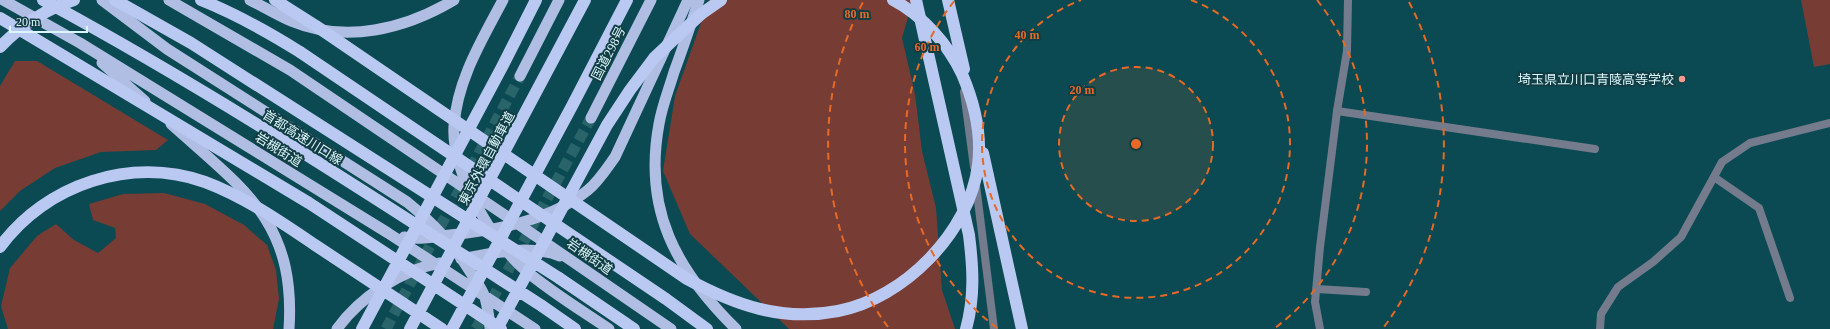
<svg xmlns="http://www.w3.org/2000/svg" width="1830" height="329" viewBox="0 0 1830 329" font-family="'Times New Roman','Noto Sans JP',serif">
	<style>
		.green { fill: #773c34 }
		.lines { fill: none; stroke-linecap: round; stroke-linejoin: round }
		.trunk-tunnel { stroke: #2a646b; stroke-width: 11; stroke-dasharray: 11 5.5; stroke-linecap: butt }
		.service { stroke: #747b8c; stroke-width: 8 }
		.minor { stroke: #747b8c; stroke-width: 8 }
		.trunk { stroke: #b0bee4; stroke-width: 11 }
		.motorway { stroke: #bac9f2; stroke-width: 12 }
		.motorway-bridge { stroke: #bac9f2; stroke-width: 12 }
		.ring { fill: none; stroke: #e76924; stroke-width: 2; stroke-dasharray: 7 5 }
		.poi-dot { fill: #f59d90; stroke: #123d44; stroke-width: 1.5 }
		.labels { text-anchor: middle; stroke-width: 4; stroke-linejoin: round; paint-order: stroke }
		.street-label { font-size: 13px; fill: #daf6fa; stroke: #123d44 }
		.poi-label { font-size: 13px; fill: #daf6fa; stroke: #123d44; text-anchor: end }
		.centre { fill: #e76924; stroke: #123d44; stroke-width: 2 }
		.ring-label { font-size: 12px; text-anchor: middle; font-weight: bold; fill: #e76924; stroke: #123d44; stroke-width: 4; stroke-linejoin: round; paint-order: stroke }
	</style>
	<rect width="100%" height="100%" fill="#0b4a52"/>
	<path class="green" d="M 709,0 L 913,0 L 902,38 L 915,94 L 922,151 L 936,208 L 942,290 L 955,329 L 789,329 L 690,234 L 663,171 L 675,96 Z
		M 1801,0 L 1830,0 L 1830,64 L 1814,67 Z
		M 15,61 L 37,61 L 168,140 L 156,150 L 101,152 L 55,168 L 20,191 L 0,211 L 0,86 Z
		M 164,193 L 205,204 L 244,225 L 267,245 L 276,270 L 279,299 L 273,329 L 8,329 L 1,306 L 10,268 L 37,236 L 56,224 L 74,240 L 98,253 L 116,238 L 115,228 L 93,220 L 89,204 L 123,194 Z"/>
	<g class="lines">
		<path class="trunk-tunnel" d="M 386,329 L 520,76
			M 476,329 L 591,118"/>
		<path class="service" d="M 1337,111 L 1595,149
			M 1317,289 L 1366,292"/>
		<path class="minor" d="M 964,92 L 974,167
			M 1714,177 L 1759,208 L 1790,298
			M 976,185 L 994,329
			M 1320,329 L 1315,302 L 1320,247 L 1337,111 L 1347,51 L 1348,0
			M 1600,329 L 1601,314 L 1618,287 L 1653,262 L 1681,237 L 1722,162 L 1750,143 L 1830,123"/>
		<path class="trunk" d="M 3,0 L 80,43 L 388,233 L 535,329
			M 102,0 L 167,49 L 407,202 C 434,224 453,244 471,273 C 475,280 481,287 484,295 C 488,305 489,317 490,328
			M 169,0 L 290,70 L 518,224 L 671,329
			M 250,0 C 264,7 277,15 291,21 C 346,44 405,29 454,0
			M 503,0 C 482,40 457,80 454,126 C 451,171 492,241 525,270 C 551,292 581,310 609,329
			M 699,0 C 691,24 683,48 674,72 C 669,89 662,106 659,124 C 643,210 676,270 736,329
			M 102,63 L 145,101
			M 520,76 L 559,0
			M 591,118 L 651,0
			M 171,124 C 243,189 296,221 289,329
			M 404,237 C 419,240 435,237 450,235 C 496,230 550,221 588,190 C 599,181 607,168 615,157 L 688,0
			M 461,259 C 493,253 529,244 560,256
			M 337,329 C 360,297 401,270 440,263"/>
		<path class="motorway" d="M 201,0 C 236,14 268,32 300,52
			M 916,0 L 969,235 C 973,267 975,297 966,329
			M 701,14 L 721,0
			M 559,278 L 634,329
			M 542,306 L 575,329"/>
		<path class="motorway-bridge" d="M 43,0 C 215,93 378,200 542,306
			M 115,0 L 191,43 L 559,278
			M 275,0 L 316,26 L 687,279 C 735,305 782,322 838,311 C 903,299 970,232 978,165 C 982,134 974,102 962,74 C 948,44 922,15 893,0
			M 948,0 L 964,69
			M 0,18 L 309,203 L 501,329
			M 0,47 C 20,26 46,9 74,0
			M 300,52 L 666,299 L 707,329
			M 983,153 L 1022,329
			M 0,247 C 46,184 131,156 205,182 C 245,197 281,222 315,245 C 358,273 400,301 442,329
			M 362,329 L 502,67 L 536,0
			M 410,329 L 585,0
			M 452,329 L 572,106 L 627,0
			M 497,329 L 607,125 L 630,90 L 654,58 L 701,14"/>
	</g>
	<circle cx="1136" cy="144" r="77" fill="#e76924" fill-opacity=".12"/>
	<g class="ring">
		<circle cx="1136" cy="144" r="77"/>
		<path d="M1191 0A154 154 0 1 1 1081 0"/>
		<path d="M997 328A231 231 0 0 1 955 0M1317 0A231 231 0 0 1 1275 328"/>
		<path d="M888 327A308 308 0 0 1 863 2M1409 2A308 308 0 0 1 1384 327"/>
	</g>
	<circle class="poi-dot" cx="1682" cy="79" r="4"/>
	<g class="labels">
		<g class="street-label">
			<text transform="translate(608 53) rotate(-63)" y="5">国道298号</text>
			<text transform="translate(303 137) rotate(32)" y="5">首都高速川口線</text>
			<text transform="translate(279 149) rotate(32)" y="5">岩槻街道</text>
			<text transform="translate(486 158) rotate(-62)" y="5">東京外環自動車道</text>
			<text transform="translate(590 256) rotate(35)" y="5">岩槻街道</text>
		</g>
		<g class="poi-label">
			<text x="1674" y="84">埼玉県立川口青陵高等学校</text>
		</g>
	</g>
	<circle cx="1136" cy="144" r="6" class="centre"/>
	<g class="ring-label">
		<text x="857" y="18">80 m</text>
		<text x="1027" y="39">40 m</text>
		<text x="927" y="51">60 m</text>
		<text x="1082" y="94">20 m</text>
	</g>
	<path d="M10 26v6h77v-6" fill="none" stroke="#daf6fa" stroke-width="2"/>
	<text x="16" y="26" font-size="12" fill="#daf6fa" stroke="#123d44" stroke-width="3" paint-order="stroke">20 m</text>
</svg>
